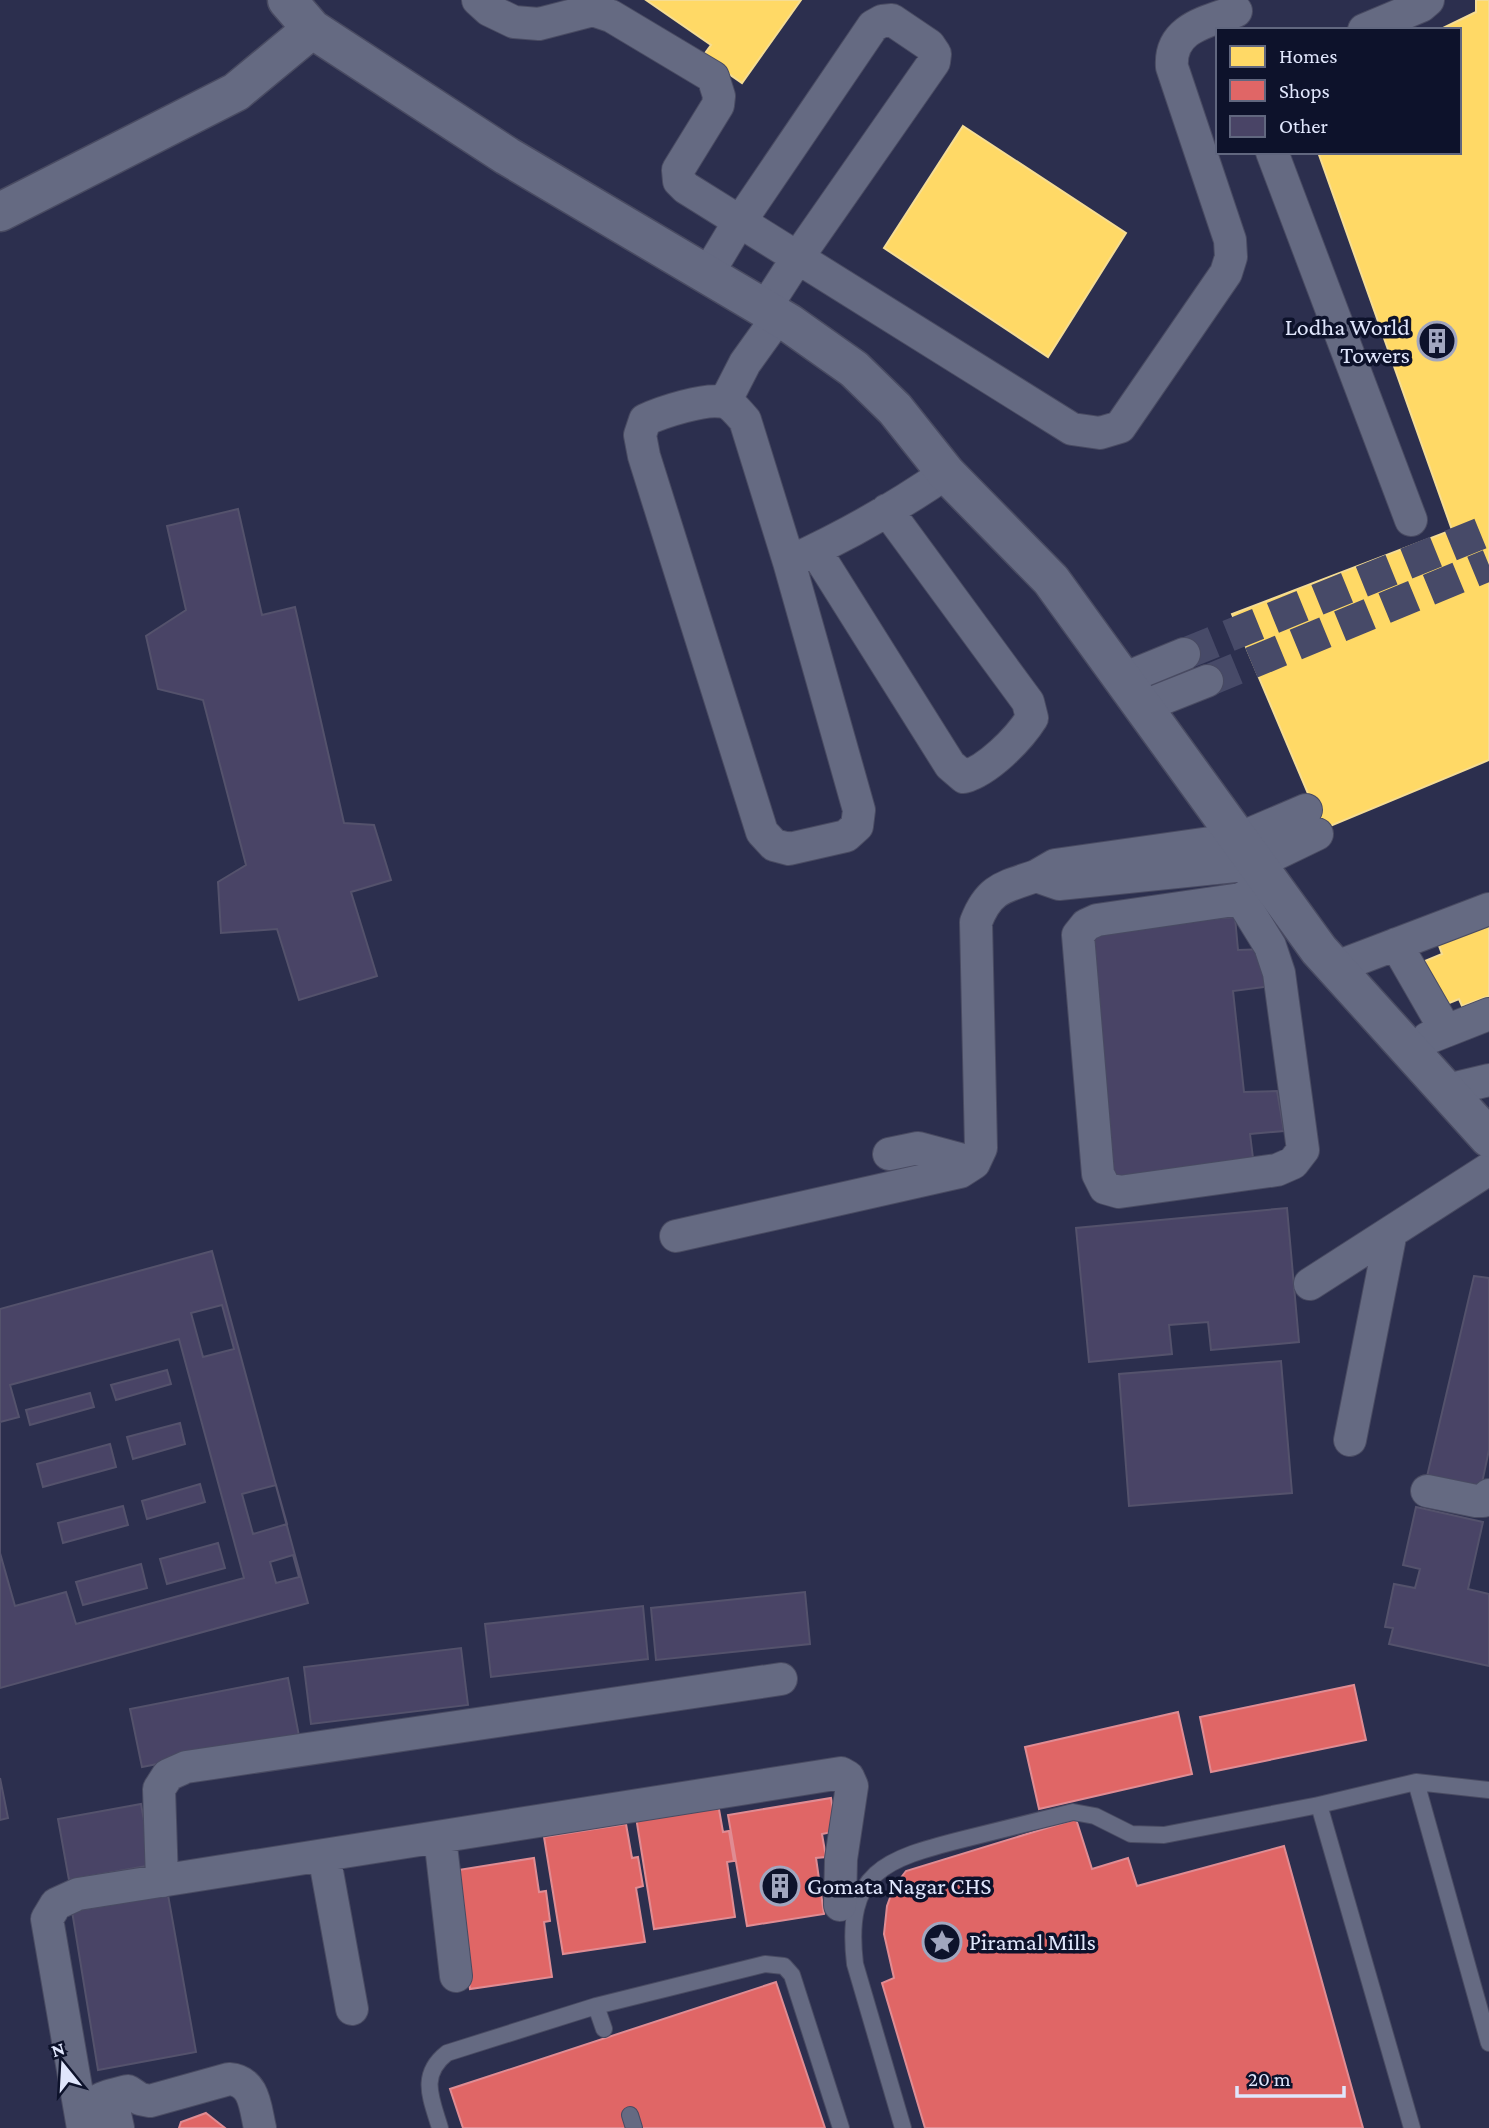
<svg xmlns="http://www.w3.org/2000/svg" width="1489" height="2128" viewBox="0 0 1489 2128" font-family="'Crimson Pro',serif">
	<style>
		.homes { fill: #ffd966; stroke: #f6dd93; stroke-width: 2 }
		.shops { fill: #e06666; stroke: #e08c93; stroke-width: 2 }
		.building { fill: #494466; stroke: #54526c; stroke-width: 2; fill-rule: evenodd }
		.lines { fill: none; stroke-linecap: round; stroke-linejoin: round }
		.street-tunnel { stroke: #474a68; stroke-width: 32; stroke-dasharray: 32 16; stroke-linecap: butt }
		.lane-casing { stroke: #494b62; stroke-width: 18 }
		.street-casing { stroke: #494b62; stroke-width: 34 }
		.secondary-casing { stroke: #494b62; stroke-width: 41 }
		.lane { stroke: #656a82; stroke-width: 16 }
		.street { stroke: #656a82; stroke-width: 32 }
		.secondary { stroke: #656a82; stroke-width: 38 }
		.labels { text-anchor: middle; stroke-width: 7; stroke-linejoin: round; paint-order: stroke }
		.poi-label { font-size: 24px; fill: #e0e6fc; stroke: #0d122b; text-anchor: start }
	</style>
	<rect width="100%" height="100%" fill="#2c2f4e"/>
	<path class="homes" d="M 646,0 L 801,0 L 742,83 L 703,56 L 711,45 Z
		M 1476,0 L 1489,0 L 1489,760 L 1323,829 L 1232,614 L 1452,530 L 1318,152 L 1459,152 L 1459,30 L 1439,30 L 1476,12 Z
		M 963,126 L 1126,233 L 1048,357 L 884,248 Z
		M 1489,923 L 1489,996 L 1462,1006 L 1459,999 L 1437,1008 L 1420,963 L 1442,954 L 1438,943 Z"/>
	<path class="shops" d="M 1354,1685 L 1366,1740 L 1211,1772 L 1200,1717 Z
		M 1178,1712 L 1192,1774 L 1039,1809 L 1025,1747 Z
		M 717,1798 L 723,1832 L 729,1831 L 734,1861 L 727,1862 L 735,1917 L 654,1929 L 635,1811 Z
		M 831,1798 L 837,1831 L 822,1834 L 826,1857 L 816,1858 L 824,1914 L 747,1926 L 728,1815 Z
		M 1076,1819 L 1092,1869 L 1128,1858 L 1137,1886 L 1284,1846 L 1363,2128 L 925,2128 L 882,1983 L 894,1978 L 884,1934 L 887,1906 L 894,1887 L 906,1871 Z
		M 626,1824 L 632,1858 L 638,1857 L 643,1886 L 636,1888 L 645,1942 L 563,1954 L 544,1837 Z
		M 534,1858 L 539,1892 L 546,1891 L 550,1921 L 544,1922 L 552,1977 L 470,1989 L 452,1871 Z
		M 776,1982 L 825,2128 L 463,2128 L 450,2089 Z
		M 206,2113 L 225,2128 L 179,2128 L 181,2122 Z"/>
	<path class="building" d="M 238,509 L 262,615 L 295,607 L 344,823 L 374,825 L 391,880 L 351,892 L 377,976 L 299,1000 L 277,929 L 221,933 L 218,882 L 246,865 L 203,700 L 158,689 L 146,636 L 186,610 L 167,526 Z
		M 1235,917 L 1238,950 L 1266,949 L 1271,986 L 1233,991 L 1244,1092 L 1277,1091 L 1284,1131 L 1250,1134 L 1254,1166 L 1113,1177 L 1093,927 Z
		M 1287,1208 L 1299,1342 L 1211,1350 L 1208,1322 L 1169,1325 L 1172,1354 L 1089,1362 L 1076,1228 Z
		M 212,1251 L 308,1603 L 0,1688 L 0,1309 ZM 167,1370 L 171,1384 L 116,1400 L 111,1385 ZM 90,1393 L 94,1407 L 30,1425 L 26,1410 ZM 180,1423 L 185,1444 L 133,1459 L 127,1437 ZM 110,1444 L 116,1467 L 43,1487 L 37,1464 ZM 200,1484 L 205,1502 L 147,1519 L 142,1501 ZM 123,1506 L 128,1525 L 63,1543 L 58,1523 ZM 218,1543 L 225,1568 L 167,1584 L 160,1559 ZM 141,1564 L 147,1588 L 83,1605 L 76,1582 Z
		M 1474,1276 L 1489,1278 L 1489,1450 L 1479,1497 L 1425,1485 Z
		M 222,1305 L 234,1349 L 203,1357 L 191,1313 Z
		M 179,1339 L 244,1578 L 76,1624 L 66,1592 L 15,1606 L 0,1553 L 0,1422 L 19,1417 L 10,1385 Z
		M 1281,1361 L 1292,1493 L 1129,1506 L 1119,1374 Z
		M 276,1485 L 287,1524 L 253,1534 L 242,1494 Z
		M 1416,1507 L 1483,1522 L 1468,1589 L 1489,1594 L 1489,1666 L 1389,1644 L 1393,1628 L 1385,1627 L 1394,1584 L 1415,1588 L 1420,1569 L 1403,1565 Z
		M 293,1555 L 299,1577 L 276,1583 L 270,1562 Z
		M 805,1592 L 810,1644 L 656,1660 L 651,1608 Z
		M 643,1606 L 648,1659 L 491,1677 L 485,1624 Z
		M 461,1648 L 468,1705 L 311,1724 L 304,1667 Z
		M 288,1678 L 299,1736 L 142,1767 L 130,1709 Z
		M 0,1778 L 8,1818 L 0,1820 Z
		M 141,1804 L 152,1865 L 69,1880 L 58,1819 Z
		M 168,1895 L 196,2052 L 98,2070 L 72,1911 Z"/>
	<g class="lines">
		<path class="street-tunnel" d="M 1184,654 L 1489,530
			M 1207,681 L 1489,565"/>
		<defs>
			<path id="lane" d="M 1416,1782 L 1489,2043
				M 1319,1805 L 1412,2128
				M 596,2006 L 604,2029
				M 630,2115 L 634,2128
				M 440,2128 C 431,2098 419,2075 447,2053 L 596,2006 L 765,1964 L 784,1966 L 792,1975 L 841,2128
				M 903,2128 L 855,1964 C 844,1871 885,1859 964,1839 C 1000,1830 1036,1821 1073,1812 L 1095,1816 L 1131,1834 L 1164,1835 L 1319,1805 L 1416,1782 L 1489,1790"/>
			<path id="street" d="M 478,0 L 489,10 L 514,22 L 539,24 L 593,10 L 611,16 L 713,77 L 719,96 L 718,105 L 678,170 L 679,181 L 686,188 L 1072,429 L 1100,433 L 1120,427 L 1226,273 L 1231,257 L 1230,240 L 1172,67 C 1169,28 1207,22 1236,11
				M 1364,30 L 1421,6 L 1428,0
				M 1272,152 L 1411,520
				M 707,275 L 731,235 L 873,26 L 882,21 L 892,20 L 929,45 L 935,54 L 934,62 L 798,257 L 765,308
				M 725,402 L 745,363 L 778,317
				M 815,550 L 950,765 L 964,777 C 988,770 1018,740 1032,718 L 1028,702 L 887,510
				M 789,562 L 745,420 C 739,414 732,403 723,402 C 705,398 662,412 645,420 L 640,435 L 644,456 L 762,832 L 774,845 L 789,849 L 846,836 L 857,826 L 859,810 L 789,562 C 844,537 897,507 946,473
				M 1123,679 L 1184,654
				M 1144,706 L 1207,681
				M 1306,810 L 1238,839 L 1055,865 L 1036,876 L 1059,884 L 1255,864 L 1317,834
				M 1241,899 L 1270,946 L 1279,973 L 1303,1150 L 1293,1163 L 1277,1170 L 1119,1192 L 1105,1188 L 1098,1174 L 1078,935 L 1086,925 L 1097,920 L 1241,899 L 1268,883
				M 1396,944 L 1446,1031
				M 1334,968 L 1489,909
				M 1428,1038 L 1489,1014
				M 1447,1090 L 1489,1080
				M 889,1154 L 918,1148 L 974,1163
				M 676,1236 L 960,1172 L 974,1163 L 981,1148 L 976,922 C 989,888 1004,887 1036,876
				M 1310,1284 L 1489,1169
				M 1350,1440 L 1391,1232
				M 1427,1491 L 1476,1501 L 1483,1501 L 1489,1495
				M 440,1837 L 456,1976
				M 324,1855 L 352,2009
				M 162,1881 L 159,1789 L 168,1775 L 186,1767 L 781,1679
				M 111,2096 L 118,2128
				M 83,2128 L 47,1919 L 56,1904 L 78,1894 L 841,1773 L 848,1777 L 852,1786 L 841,1859 L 840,1905
				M 89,2128 C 83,2098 106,2097 128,2091 L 140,2099 L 150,2101 L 229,2079 C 255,2081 255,2107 260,2128"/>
			<path id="secondary" d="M 287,0 L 312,29 L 507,156 L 789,323 L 854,369 L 895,409 L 946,473 L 1051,580 L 1319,950 L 1489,1138
				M 0,212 L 236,92 L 312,29"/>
		</defs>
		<use href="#lane" class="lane-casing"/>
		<use href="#street" class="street-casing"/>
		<use href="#secondary" class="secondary-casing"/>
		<use href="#lane" class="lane"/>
		<use href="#street" class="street"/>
		<use href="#secondary" class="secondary"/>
	</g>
	<defs>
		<symbol id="building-ring" viewBox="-11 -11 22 22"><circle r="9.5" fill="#0d122b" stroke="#a1a6bf" stroke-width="1.5"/><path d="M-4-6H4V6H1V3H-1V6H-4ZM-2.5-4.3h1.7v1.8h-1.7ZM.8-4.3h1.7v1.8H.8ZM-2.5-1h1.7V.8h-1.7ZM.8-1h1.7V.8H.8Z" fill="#a1a6bf"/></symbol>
		<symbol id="sight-ring" viewBox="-11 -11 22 22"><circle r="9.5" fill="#0d122b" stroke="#a1a6bf" stroke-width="1.5"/><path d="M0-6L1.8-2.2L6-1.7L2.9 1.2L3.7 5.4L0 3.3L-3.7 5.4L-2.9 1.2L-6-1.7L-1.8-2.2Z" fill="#a1a6bf"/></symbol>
	</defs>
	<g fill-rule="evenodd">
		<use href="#building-ring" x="1415" y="319" width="44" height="44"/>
		<use href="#building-ring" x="758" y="1864" width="44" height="44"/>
		<use href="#sight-ring" x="920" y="1920" width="44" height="44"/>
	</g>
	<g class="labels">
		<g class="poi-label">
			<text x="1410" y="335" text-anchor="end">Lodha World<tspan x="1410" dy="28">Towers</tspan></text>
			<text x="807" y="1894">Gomata Nagar CHS</text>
			<text x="969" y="1950">Piramal Mills</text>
		</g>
	</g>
	<rect x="1216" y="28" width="245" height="126" fill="#0d122b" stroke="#61677f" stroke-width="2"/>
	<rect x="1230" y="46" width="35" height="21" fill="#ffd966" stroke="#61677f" stroke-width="2"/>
	<text x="1279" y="63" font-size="21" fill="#e0e6fc">Homes</text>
	<rect x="1230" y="80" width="35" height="21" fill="#e06666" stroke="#61677f" stroke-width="2"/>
	<text x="1279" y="98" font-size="21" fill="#e0e6fc">Shops</text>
	<rect x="1230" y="116" width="35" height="21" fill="#494466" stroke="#61677f" stroke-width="2"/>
	<text x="1279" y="133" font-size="21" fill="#e0e6fc">Other</text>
	<g transform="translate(63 2065) rotate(342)" stroke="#0d122b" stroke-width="5" paint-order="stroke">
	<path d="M0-5L12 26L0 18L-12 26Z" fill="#e0e6fc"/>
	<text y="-10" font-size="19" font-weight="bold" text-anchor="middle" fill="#e0e6fc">N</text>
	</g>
	<path d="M1237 2086v10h107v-10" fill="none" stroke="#e0e6fc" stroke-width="3.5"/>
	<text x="1248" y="2086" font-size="21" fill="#e0e6fc" stroke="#0d122b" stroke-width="5" paint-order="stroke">20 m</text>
</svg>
